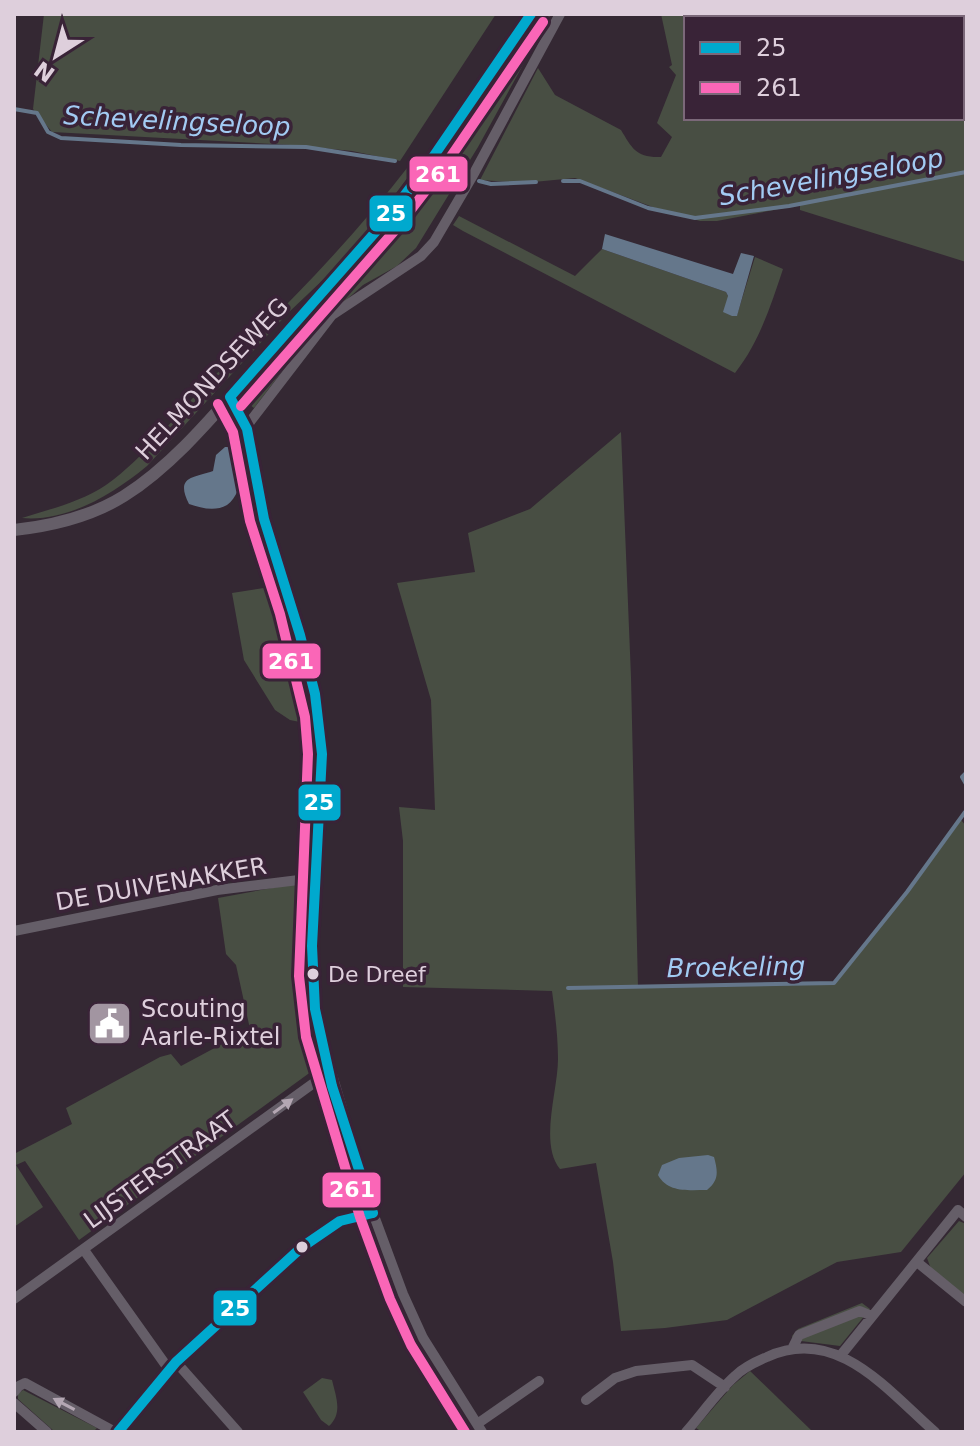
<svg xmlns="http://www.w3.org/2000/svg" width="980" height="1446" viewBox="0 0 980 1446" font-family="'DejaVu Sans',sans-serif">
	<style>
		.green { fill: #484e43; fill-rule: evenodd }
		.water { fill: #65778b }
		.lines { fill: none; stroke-linecap: round; stroke-linejoin: round }
		.stream { stroke: #65778b; stroke-width: 4 }
		.minor { stroke: #655e68; stroke-width: 10 }
		.tertiary { stroke: #655e68; stroke-width: 12 }
		.bus-1-casing { stroke: #392337; stroke-width: 16 }
		.bus-2-casing { stroke: #392337; stroke-width: 16 }
		.bus-1 { stroke: #00a9ce; stroke-width: 10 }
		.bus-2 { stroke: #fa66b7; stroke-width: 10 }
		.oneway { fill: #b4a7b3 }
		.bus-dot { fill: #decfdc; stroke: #392337; stroke-width: 3 }
		.labels { text-anchor: middle; stroke-width: 7; stroke-linejoin: round; paint-order: stroke }
		.bus-label { font-size: 22px; fill: #decfdc; stroke: #392337; text-anchor: start }
		.street-label { font-size: 24px; fill: #decfdc; stroke: #392337 }
		.poi-label { font-size: 24px; fill: #decfdc; stroke: #392337; text-anchor: start }
		.water-label { font-size: 26px; font-style: italic; fill: #a2cbf3; stroke: #392337 }
		.line-badge { stroke: #392337; stroke-width: 3 }
		.badge-label { font-size: 22px; text-anchor: middle; font-weight: bold; fill: #fff }
	</style>
	<rect width="100%" height="100%" fill="#342833"/>
	<path class="green" d="M 44,14 L 496,14 L 400,161 L 352,151 L 291,145 L 52,132 L 33,109 Z
		M 535,14 L 551,14 L 478,147 L 416,248 L 397,266 L 363,285 L 342,304 L 306,340 L 254,408 L 250,405 L 249,387 L 396,218 Z
		M 661,14 L 966,14 L 966,262 L 800,210 L 800,205 L 717,221 L 700,221 L 658,209 L 575,178 L 523,183 L 480,180 L 538,68 L 555,95 L 621,130 C 632,148 636,158 661,157 L 672,137 L 657,123 L 676,75 L 669,67 L 672,65 ZM 880,15 L 882,18 L 962,18 L 962,118 L 920,120 L 890,118 L 686,118 L 686,18 L 872,18 Z
		M 411,163 L 415,168 L 372,225 L 327,276 L 288,313 L 147,466 C 113,494 68,522 22,518 C 50,509 81,502 106,485 C 145,458 179,410 213,377 C 284,309 351,241 411,163 Z
		M 459,216 L 575,276 L 602,249 L 726,292 L 737,315 L 755,257 L 783,269 C 771,305 759,343 735,373 L 463,231 L 453,225 Z
		M 621,432 L 631,677 L 638,988 L 834,983 L 907,894 L 961,820 L 966,826 L 966,1172 L 901,1252 L 837,1262 L 727,1320 L 665,1328 L 621,1331 L 613,1262 L 596,1163 L 560,1169 C 539,1143 558,1091 558,1059 C 558,1036 555,1014 552,991 L 403,987 L 403,841 L 399,807 L 435,810 L 431,700 L 397,583 L 475,572 L 468,533 L 530,509 Z
		M 277,586 L 301,669 L 310,724 L 290,720 L 275,710 L 244,660 L 232,593 Z
		M 309,881 L 309,1015 L 319,1066 L 79,1240 L 25,1161 L 16,1165 L 43,1207 L 14,1227 L 14,1154 L 72,1124 L 66,1108 L 160,1057 L 171,1054 L 181,1066 L 250,1029 L 236,965 L 226,954 L 218,898 Z
		M 959,1221 L 966,1224 L 966,1297 L 931,1269 L 927,1258 Z
		M 862,1303 L 870,1309 L 840,1346 L 793,1340 L 792,1336 L 798,1329 Z
		M 750,1371 L 813,1432 L 702,1432 L 696,1428 L 733,1385 Z
		M 322,1378 L 332,1380 C 336,1397 343,1413 329,1426 L 321,1420 L 303,1392 Z
		M 23,1390 L 97,1428 L 93,1432 L 55,1432 L 18,1399 L 18,1394 Z"/>
	<path class="water" d="M 605,234 L 733,274 L 741,253 L 754,256 L 737,316 L 732,316 L 723,312 L 728,296 L 726,292 L 602,249 Z
		M 225,447 L 233,447 C 247,460 243,494 227,505 C 215,512 201,508 189,504 C 175,476 193,478 213,471 L 216,455 Z
		M 708,1155 L 714,1157 C 718,1172 719,1180 707,1190 C 688,1190 668,1193 658,1175 L 662,1165 L 679,1158 Z"/>
	<g class="lines">
		<path class="stream" d="M 14,109 L 37,113 L 48,132 L 61,138 L 181,145 L 306,147 L 395,161
			M 447,171 L 462,175
			M 479,181 L 491,184 L 536,182
			M 563,181 L 580,181 L 648,208 L 695,218 L 789,206 L 966,172
			M 966,773 L 962,777 L 966,784
			M 568,988 L 834,983 L 907,892 L 965,812"/>
		<path class="minor" d="M 230,397 L 246,427 L 264,518 L 293,610 L 319,715 L 322,754 L 313,975 L 320,1034 L 373,1213 L 403,1294 L 423,1338 L 482,1432
			M 246,427 L 332,315 L 421,256 L 434,242 L 472,177 L 560,14
			M 14,931 L 217,890 L 315,878
			M 84,1250 L 170,1371
			M 917,1262 L 966,1302
			M 14,1299 L 329,1072
			M 793,1347 L 799,1335 L 860,1311 L 872,1316
			M 841,1355 L 958,1210 L 966,1217
			M 176,1362 L 238,1432
			M 14,1392 L 19,1386 L 25,1383 L 115,1432
			M 586,1400 L 615,1378 L 636,1371 L 692,1365 L 725,1387
			M 14,1403 L 47,1432
			M 477,1424 L 539,1381
			M 118,1432 L 176,1362 L 302,1247 L 340,1221 L 373,1213
			M 686,1432 C 702,1414 717,1392 735,1376 C 744,1367 755,1362 767,1357 C 837,1325 887,1390 935,1432"/>
		<path class="tertiary" d="M 14,530 C 51,526 92,516 124,496 C 176,463 218,410 259,364 C 302,316 347,269 387,218 C 438,152 484,83 531,14"/>
		<defs>
			<path id="bus-1" d="M 230,397 L 247,429 L 264,519 L 300,635 L 315,694 L 322,754 L 312,946 L 315,1009 L 332,1086 L 373,1213
				M 230,397 L 386,220 L 431,160 L 531,14
				M 118,1432 L 176,1362 L 302,1247 L 340,1221 L 373,1213"/>
			<path id="bus-2" d="M 218,404 L 233,432 L 250,521 L 280,614 L 305,717 L 308,754 L 299,976 L 306,1037 L 360,1217 L 390,1299 L 411,1345 L 465,1432
				M 241,406 L 397,228 L 443,168 L 543,22"/>
		</defs>
		<use href="#bus-1" class="bus-1-casing"/>
		<use href="#bus-2" class="bus-2-casing"/>
		<use href="#bus-1" class="bus-1"/>
		<use href="#bus-2" class="bus-2"/>
	</g>
	<defs><path id="oneway-solid" d="M-6-.8H1V-3.2L6.5 0L1 3.2V.8H-6Z" transform="scale(2)"/></defs>
	<g class="oneway">
		<use href="#oneway-solid" transform="translate(283 1106) rotate(-36)"/>
		<use href="#oneway-solid" transform="translate(64 1404) rotate(-152)"/>
	</g>
	<defs>
		<symbol id="civic-square" viewBox="-11 -11 22 22"><rect x="-9" y="-9" width="18" height="18" rx="4" fill="#a295a1" stroke="#392337"/><path d="M-.6-6.5H3V-4.5H.6V-3L4-1V1h2V6H-6V1h2V-1L-.6-3ZM-1.2 2.5V6h2.4V2.5Z" fill="#fff"/></symbol>
	</defs>
	<g fill-rule="evenodd">
		<use href="#civic-square" x="84" y="998" width="51" height="51"/>
	</g>
	<g class="bus-dot">
		<circle cx="313" cy="974" r="7"/>
		<circle cx="302" cy="1247" r="7"/>
	</g>
	<g class="labels">
		<g class="bus-label">
			<text x="328" y="982">De Dreef</text>
		</g>
		<g class="street-label">
			<text transform="translate(212 379) rotate(-47)" y="8">HELMONDSEWEG</text>
			<text transform="translate(161 884) rotate(-10)" y="8">DE DUIVENAKKER</text>
			<text transform="translate(160 1170) rotate(-36)" y="8">LIJSTERSTRAAT</text>
		</g>
		<g class="poi-label">
			<text x="141" y="1017">Scouting<tspan x="141" dy="28">Aarle-Rixtel</tspan></text>
		</g>
		<g class="water-label">
			<text transform="translate(177 121) rotate(3)" y="9">Schevelingseloop</text>
			<text transform="translate(831 177) rotate(-10)" y="9">Schevelingseloop</text>
			<text transform="translate(736 967) rotate(-1)" y="9">Broekeling</text>
		</g>
	</g>
	<g class="line-badge">
		<rect x="408" y="155" width="61" height="38" rx="8" fill="#fa66b7"/>
		<rect x="368" y="194" width="46" height="39" rx="8" fill="#00a9ce"/>
		<rect x="261" y="642" width="61" height="38" rx="8" fill="#fa66b7"/>
		<rect x="297" y="783" width="45" height="39" rx="8" fill="#00a9ce"/>
		<rect x="321" y="1171" width="61" height="38" rx="8" fill="#fa66b7"/>
		<rect x="212" y="1289" width="46" height="38" rx="8" fill="#00a9ce"/>
	</g>
	<g class="badge-label">
		<text x="438" y="182">261</text>
		<text x="391" y="221">25</text>
		<text x="291" y="669">261</text>
		<text x="319" y="810">25</text>
		<text x="352" y="1197">261</text>
		<text x="235" y="1316">25</text>
	</g>
	<rect width="980" height="1446" fill="none" stroke="#decfdc" stroke-width="32"/>
	<rect x="684" y="16" width="280" height="104" fill="#392337" stroke="#7b6879" stroke-width="2"/>
	<rect x="700" y="42" width="40" height="12" fill="#00a9ce" stroke="#7b6879" stroke-width="2"/>
	<text x="756" y="56" font-size="24" fill="#decfdc">25</text>
	<rect x="700" y="82" width="40" height="12" fill="#fa66b7" stroke="#7b6879" stroke-width="2"/>
	<text x="756" y="96" font-size="24" fill="#decfdc">261</text>
	<g transform="translate(56 56) rotate(216)" stroke="#392337" stroke-width="6" paint-order="stroke">
	<path d="M0-6L14 30L0 20L-14 30Z" fill="#decfdc"/>
	<text y="-12" font-size="22" font-weight="bold" text-anchor="middle" fill="#decfdc">N</text>
	</g>
</svg>
